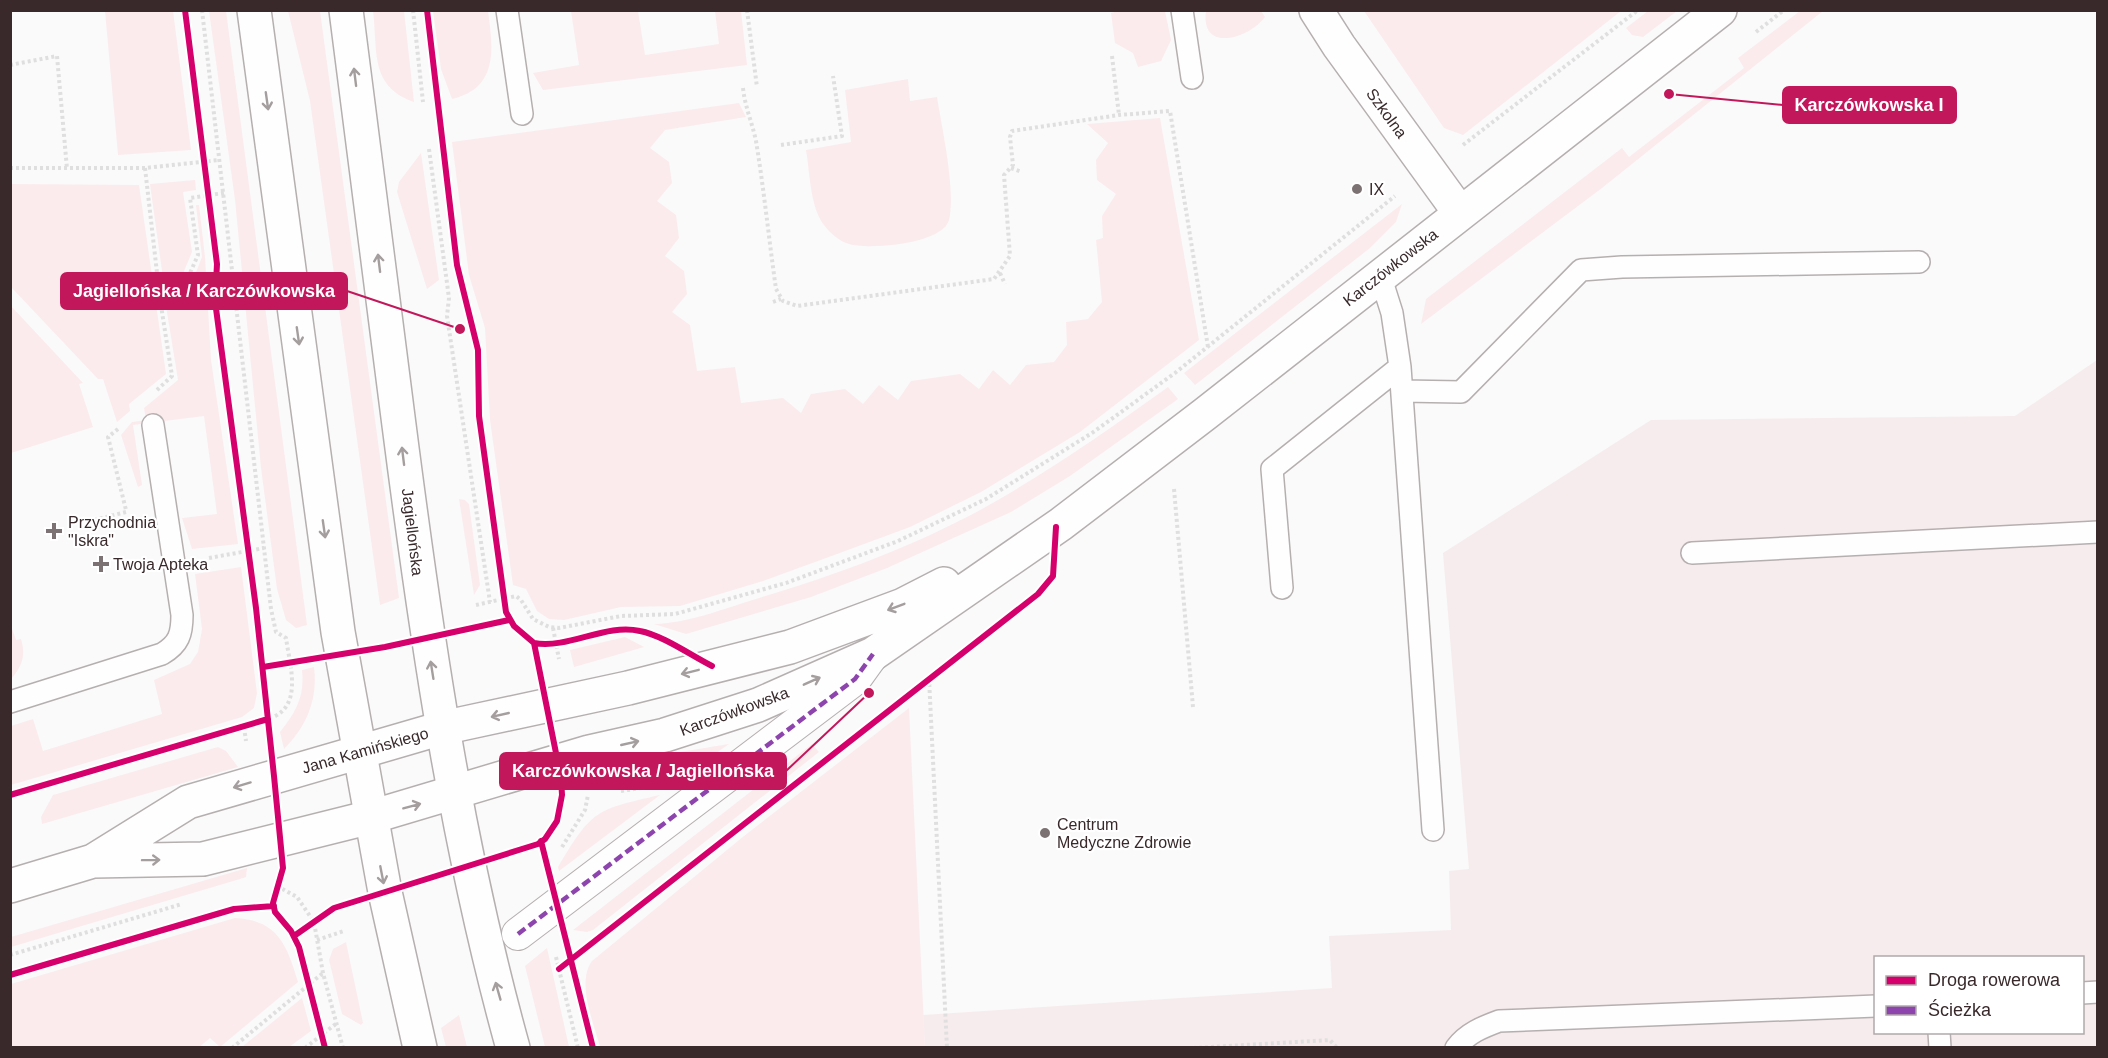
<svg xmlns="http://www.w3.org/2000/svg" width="2108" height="1058" viewBox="0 0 2108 1058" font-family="Helvetica,sans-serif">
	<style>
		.built { fill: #f7eced; fill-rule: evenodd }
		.green { fill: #fbebed }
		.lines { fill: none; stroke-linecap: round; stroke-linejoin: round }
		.service-casing { stroke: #b6afb0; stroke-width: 24 }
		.pedestrian-casing { stroke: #b6afb0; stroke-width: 34 }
		.minor-casing { stroke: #b6afb0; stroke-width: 36 }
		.tertiary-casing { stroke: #b6afb0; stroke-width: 36 }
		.path { stroke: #e0dfdf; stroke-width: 4; stroke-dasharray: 3 3; stroke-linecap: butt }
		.service { stroke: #fefefe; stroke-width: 21 }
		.pedestrian { stroke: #fefefe; stroke-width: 32 }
		.minor { stroke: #fefefe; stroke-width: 33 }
		.tertiary { stroke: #fefefe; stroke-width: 33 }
		.quiet { stroke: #8e44ad; stroke-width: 4.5; stroke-dasharray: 9 4.5; stroke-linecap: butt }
		.cycleway-casing { stroke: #fff; stroke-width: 10 }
		.cycleway { stroke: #d6006c; stroke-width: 6 }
		.oneway { stroke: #a59e9f }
		.poi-dot { fill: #7d7273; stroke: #fff; stroke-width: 2 }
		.labels { text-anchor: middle; stroke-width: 4.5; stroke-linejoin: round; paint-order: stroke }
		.street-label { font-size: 16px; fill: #39292b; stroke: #fff }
		.poi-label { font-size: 16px; fill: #39292b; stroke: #fff; text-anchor: start }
		.leader { fill: none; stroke: #c2185b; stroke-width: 2 }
		.callout-dot { fill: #c2185b; stroke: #fff; stroke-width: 2 }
		.callout { fill: #c2185b; stroke: #c2185b; stroke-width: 2 }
		.callout-label { font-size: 18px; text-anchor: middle; font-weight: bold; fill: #fff }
	</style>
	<rect width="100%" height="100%" fill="#fafafa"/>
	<path class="built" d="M 2097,360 L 2097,1047 L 925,1048 L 923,1015 L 1332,988 L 1329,936 L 1451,930 L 1449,871 L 1469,869 L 1443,553 L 1651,420 L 2015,416 ZM 1876,958 L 2082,958 L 2082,1032 L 1876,1032 Z"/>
	<path class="green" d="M 1122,10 L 1165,11 L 1171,40 L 1161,61 L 1138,67 L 1133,53 L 1115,43 L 1111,13 Z
		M 105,11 L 173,11 L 191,150 L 118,155 Z
		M 209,11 L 226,11 L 307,625 L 296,628 L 286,620 L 277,589 L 261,468 L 235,200 Z
		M 288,11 L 320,11 L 399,598 L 380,605 L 310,101 Z
		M 373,11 L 404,11 L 414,102 C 369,86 378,51 373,11 Z
		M 433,11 L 488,11 C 493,48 499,88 452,99 L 441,69 Z
		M 571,11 L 638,11 L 645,55 L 719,44 L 715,11 L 741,11 L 747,65 L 543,90 L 533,73 L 579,65 Z
		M 1206,11 L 1261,11 L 1265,17 C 1249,39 1200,53 1206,11 Z
		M 1364,11 L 1621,11 L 1463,135 L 1444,128 Z
		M 1648,11 L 1677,11 L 1643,37 L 1632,35 L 1626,28 Z
		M 1800,11 L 1823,11 L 1602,188 L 1421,324 L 1426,299 L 1622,148 L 1629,157 L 1744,68 L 1738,58 Z
		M 908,79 L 910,101 L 937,97 C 942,129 956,190 949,220 C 943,244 869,250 849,244 C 839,241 830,233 824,225 C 810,207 810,173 806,150 L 851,142 L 845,90 Z
		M 739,103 L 746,117 L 665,130 L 650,148 L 669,162 L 672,183 L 657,201 L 676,215 L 679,238 L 665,256 L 684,271 L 687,294 L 672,312 L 690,325 L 697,371 L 735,367 L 741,403 L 783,398 L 801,413 L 811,394 L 845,389 L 863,404 L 879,385 L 898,400 L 911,381 L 960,374 L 979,389 L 993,370 L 1010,385 L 1026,365 L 1054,362 L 1067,345 L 1066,322 L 1088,319 L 1102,302 L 1096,240 L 1103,238 L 1102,216 L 1116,194 L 1097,180 L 1096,160 L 1108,143 L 1087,124 L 1160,118 L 1199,340 L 1080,432 L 981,492 L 910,527 L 837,554 L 763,581 L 680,606 L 621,607 L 564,620 L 549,619 L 537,611 L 526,589 L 513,585 L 490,420 L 485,328 L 469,275 L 452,142 Z
		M 421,153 L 439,280 L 427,289 L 397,192 L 399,182 Z
		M 195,180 L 196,190 L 183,192 L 192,252 L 177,288 L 171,293 L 165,293 L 150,184 Z
		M 11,184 L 139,185 L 166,374 L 129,404 L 130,411 L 117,422 L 103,379 L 98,379 L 11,287 Z
		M 1402,204 L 1396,222 L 1370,248 L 1195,385 L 1184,373 Z
		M 196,205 L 199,205 L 205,257 L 211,360 L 238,544 L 192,549 L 182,518 L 217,514 L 204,416 L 133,425 L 142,485 L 138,487 L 121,435 L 132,422 L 146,420 L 144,408 L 178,380 L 166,306 L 183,305 L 202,257 Z
		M 11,306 L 83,383 L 79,384 L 93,427 L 11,453 Z
		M 1168,387 L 1178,399 L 1070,476 L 1011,512 L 887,568 L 811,597 L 686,634 L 654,624 C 690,623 725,608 759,598 C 836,575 912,547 982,509 C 1047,473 1108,430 1168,387 Z
		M 459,499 L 465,500 L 469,504 L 480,585 L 474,595 Z
		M 241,567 L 257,693 L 254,708 L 242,717 L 11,785 L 11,726 L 33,719 L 43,751 L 162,714 L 154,680 L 190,664 L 198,652 L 202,629 L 195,574 Z
		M 10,623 L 16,640 L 21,639 C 26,656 22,666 11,679 Z
		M 625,637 L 644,647 L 574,667 L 570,650 Z
		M 314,667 C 318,699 307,726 284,749 L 280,732 C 296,712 305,696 302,670 Z
		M 909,708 L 925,1047 L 600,1047 C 594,1023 576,983 592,961 L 744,836 Z
		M 729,744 L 688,773 L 610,781 L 604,777 L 600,765 Z
		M 812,744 L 819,752 L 593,930 L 587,932 L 573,930 Z
		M 218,747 L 226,751 L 238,767 L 42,824 L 41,817 L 53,795 Z
		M 660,795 L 559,871 L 558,867 C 593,809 595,810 660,795 Z
		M 247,868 L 246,877 L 240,879 L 11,947 L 11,937 Z
		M 235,918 C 278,920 287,945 298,982 L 220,1047 L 210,1038 L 198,1048 L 11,1047 L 11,984 Z
		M 346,942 L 363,1023 L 361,1025 L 342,1014 L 329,960 L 333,949 Z
		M 547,948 L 569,1047 L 545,1047 L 525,966 Z
		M 302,998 L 311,1031 L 289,1047 L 242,1047 Z
		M 459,1015 L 467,1047 L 446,1047 L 441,1028 Z"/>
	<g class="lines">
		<defs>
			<path id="service" d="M 507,10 L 522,114
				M 1182,10 L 1192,78
				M 1380,275 L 1392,313 L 1400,367 L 1433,830
				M 1402,391 L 1461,392 L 1581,270 L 1622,267 L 1919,262
				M 1692,553 L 2098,532
				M 1282,588 L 1272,469 L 1400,367
				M 10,702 L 162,654 C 179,644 182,634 182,615 L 153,425
				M 2082,993 L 2098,992
				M 1939,1032 L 1940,1048
				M 1456,1048 C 1467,1033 1483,1027 1499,1021 L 1876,1006"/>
			<path id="pedestrian" d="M 518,934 L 855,679 L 873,654"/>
			<path id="minor" d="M 1316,10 L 1339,46 L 1460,213
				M 93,861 L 203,859 L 371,817 L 589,752 L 665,735 L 758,705 L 873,654 L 1061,524 L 1205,414 L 1720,10
				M 10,886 L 93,861 L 188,802 L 442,728 L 628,688 L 790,647 L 903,605 L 944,584"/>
			<path id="tertiary" d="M 254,10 L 338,632 L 385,892 L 420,1048
				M 346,10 C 364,149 382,287 399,425 C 426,635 456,843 513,1048"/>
		</defs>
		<use href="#service" class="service-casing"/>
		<use href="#pedestrian" class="pedestrian-casing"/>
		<use href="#minor" class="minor-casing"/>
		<use href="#tertiary" class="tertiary-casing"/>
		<path class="path" d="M 202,10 L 271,609 L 276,632 L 286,638 C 290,667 304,708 268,719
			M 413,10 L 423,102
			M 747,10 L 757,87
			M 1756,32 L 1784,10
			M 1112,56 L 1119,115
			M 10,65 L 57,56 L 67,169
			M 743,88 C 745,107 752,122 756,141 C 764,190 769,240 776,289 L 783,301 L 797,306 L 994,279 L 1010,256 L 1004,175 L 1013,165 L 1010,137 L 1012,131 L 1119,115 L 1170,111 L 1208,347
			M 781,145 L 842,136 L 833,76
			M 1463,145 L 1638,10
			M 429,149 L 449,298 L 447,316 L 490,602
			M 10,168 L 145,168 L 219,160
			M 145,168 L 160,299 L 178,300 L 198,255 L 190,198 L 224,193
			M 1011,168 L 1022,172
			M 1000,273 L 1005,284
			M 773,302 L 781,299
			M 157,390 L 172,376 L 160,299
			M 118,429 L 108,437 L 126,510
			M 1174,489 L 1193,707
			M 94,520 L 126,512
			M 209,558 L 264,548
			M 476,605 L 516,596 L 521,600 L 533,619 L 549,627 L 559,628 L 621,616 L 675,614 L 786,583 L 898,541 L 986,499 L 1092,433 L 1175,373 L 1395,196
			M 553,628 L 559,659
			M 929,678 L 947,1048
			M 244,727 L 246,741
			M 621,791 L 641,788
			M 562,847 L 585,810 L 588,795
			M 277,886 L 297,897 L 314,922 L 323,973 L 343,1048
			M 317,940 L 344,931
			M 10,955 L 182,904
			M 556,957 L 578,1048
			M 232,1048 L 323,973
			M 305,1048 L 337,1023
			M 1193,1048 L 1330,1040 L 1337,1048"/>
		<use href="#service" class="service"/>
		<use href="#pedestrian" class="pedestrian"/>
		<use href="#minor" class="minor"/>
		<use href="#tertiary" class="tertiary"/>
		<path class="quiet" d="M 518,934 L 855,679 L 873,654"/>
		<defs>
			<path id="cycleway" d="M 185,10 L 217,264 L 215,301 L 256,608 L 274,776 L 283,868 L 273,903 L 275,912 L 291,931 L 299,947 L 325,1048
				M 534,643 C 570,649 605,623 640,631 C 662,635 692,656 712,666
				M 263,667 L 385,647 L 509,620
				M 10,795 L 268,719
				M 541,841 L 593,1048
				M 294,936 L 334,908 L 538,844 L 545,839 L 557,821 L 562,795 L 561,778 L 534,643 L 514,626 L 506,612 L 479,416 L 478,350 L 457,265 L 427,10
				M 559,969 L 1038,594 L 1053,576 L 1056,527
				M 10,975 L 234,909 L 274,906"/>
		</defs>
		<use href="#cycleway" class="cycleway-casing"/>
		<use href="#cycleway" class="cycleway"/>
	</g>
	<defs><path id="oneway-shaft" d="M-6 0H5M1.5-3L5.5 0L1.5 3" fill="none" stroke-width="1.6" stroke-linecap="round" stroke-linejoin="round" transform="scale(1.5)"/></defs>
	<g class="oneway">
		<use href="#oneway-shaft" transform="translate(355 77) rotate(-97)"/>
		<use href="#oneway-shaft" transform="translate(267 101) rotate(82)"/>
		<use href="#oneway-shaft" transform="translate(379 263) rotate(-97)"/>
		<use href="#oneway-shaft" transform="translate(298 336) rotate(82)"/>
		<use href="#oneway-shaft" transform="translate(403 456) rotate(-97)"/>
		<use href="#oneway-shaft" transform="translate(324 529) rotate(82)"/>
		<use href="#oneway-shaft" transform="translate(896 607) rotate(159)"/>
		<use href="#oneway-shaft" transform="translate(432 670) rotate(-99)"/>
		<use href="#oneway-shaft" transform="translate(690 672) rotate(166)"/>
		<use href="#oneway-shaft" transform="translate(812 681) rotate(-24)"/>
		<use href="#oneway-shaft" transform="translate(500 715) rotate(167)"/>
		<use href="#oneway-shaft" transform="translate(630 743) rotate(-13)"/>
		<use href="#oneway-shaft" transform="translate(242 785) rotate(163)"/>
		<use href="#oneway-shaft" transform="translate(412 806) rotate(-15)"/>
		<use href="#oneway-shaft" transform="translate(151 860) rotate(-1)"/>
		<use href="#oneway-shaft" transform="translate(382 875) rotate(79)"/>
		<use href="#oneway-shaft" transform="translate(498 991) rotate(-106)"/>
	</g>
	<g class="poi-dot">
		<circle cx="1357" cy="189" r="6"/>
		<path d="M51 522h6v6h6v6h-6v6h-6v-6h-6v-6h6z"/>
		<path d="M98 555h6v6h6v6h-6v6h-6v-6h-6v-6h6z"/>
		<circle cx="1045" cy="833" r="6"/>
	</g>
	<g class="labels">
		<g class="street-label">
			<text transform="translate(1387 113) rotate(54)" y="6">Szkolna</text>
			<text transform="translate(1390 267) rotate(-38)" y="6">Karczówkowska</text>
			<text transform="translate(413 532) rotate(83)" y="6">Jagiellońska</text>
			<text transform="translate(734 711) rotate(-20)" y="6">Karczówkowska</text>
			<text transform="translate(365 750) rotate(-16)" y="6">Jana Kamińskiego</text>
		</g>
		<g class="poi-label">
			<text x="1369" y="195">IX</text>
			<text x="68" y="528">Przychodnia<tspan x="68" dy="18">"Iskra"</tspan></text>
			<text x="113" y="570">Twoja Apteka</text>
			<text x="1057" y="830">Centrum<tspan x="1057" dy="18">Medyczne Zdrowie</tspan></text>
		</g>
	</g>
	<path class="leader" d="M1669 94L1783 105M460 329L347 291M869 693L786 771"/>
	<g class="callout-dot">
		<circle cx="1669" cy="94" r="6"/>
		<circle cx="460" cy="329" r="6"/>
		<circle cx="869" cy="693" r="6"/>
	</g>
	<g class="callout">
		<rect x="1783" y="87" width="173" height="36" rx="6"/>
		<rect x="61" y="273" width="286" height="36" rx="6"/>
		<rect x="500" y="753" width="286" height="36" rx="6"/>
	</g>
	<g class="callout-label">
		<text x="1869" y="111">Karczówkowska I</text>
		<text x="204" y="297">Jagiellońska / Karczówkowska</text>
		<text x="643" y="777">Karczówkowska / Jagiellońska</text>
	</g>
	<rect width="2108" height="1058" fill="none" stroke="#39292b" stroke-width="24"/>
	<rect x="1874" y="956" width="210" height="78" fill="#ffffff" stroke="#b0a9aa" stroke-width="1.5"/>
	<rect x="1886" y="976" width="30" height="9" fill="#d6006c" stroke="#b0a9aa" stroke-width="1.5"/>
	<text x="1928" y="986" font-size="18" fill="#39292b">Droga rowerowa</text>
	<rect x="1886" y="1006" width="30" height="9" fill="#8e44ad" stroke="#b0a9aa" stroke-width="1.5"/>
	<text x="1928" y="1016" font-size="18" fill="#39292b">Ścieżka</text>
</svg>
